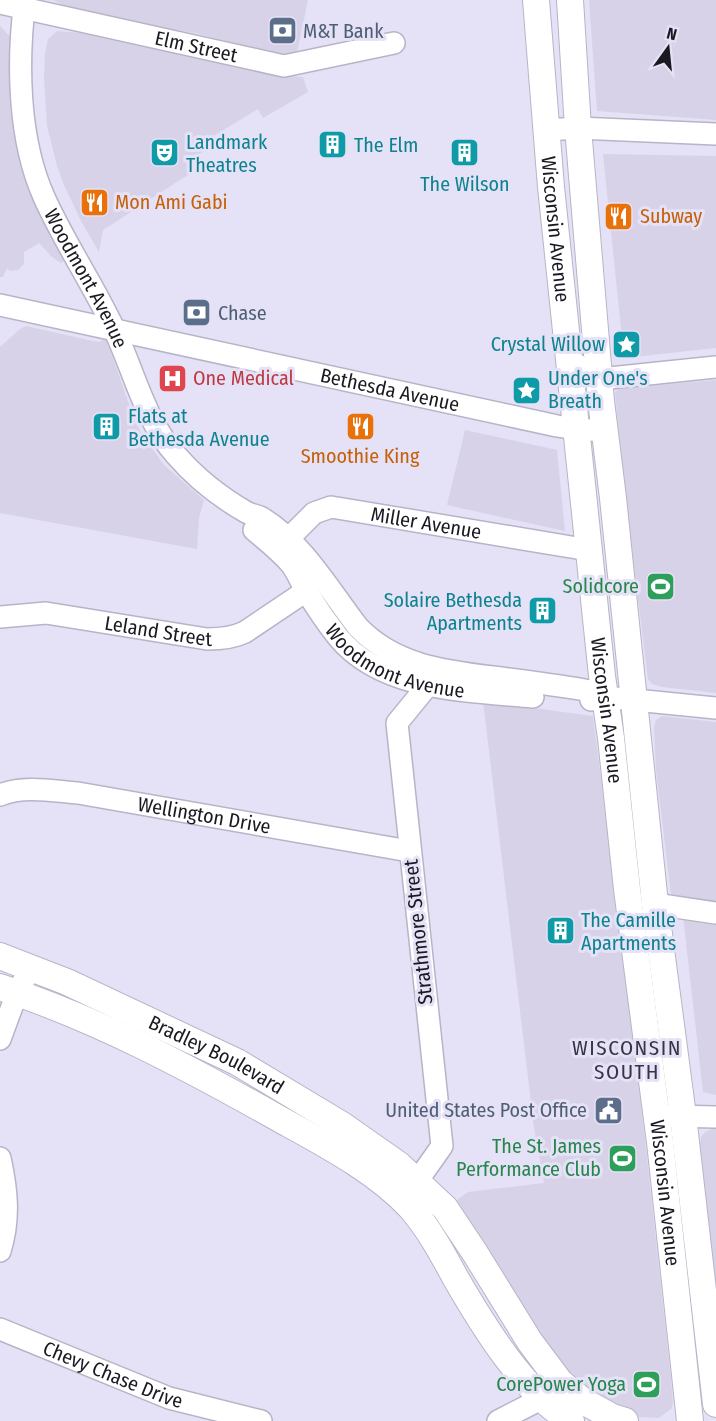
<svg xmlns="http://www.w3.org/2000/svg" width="716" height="1421" viewBox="0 0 716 1421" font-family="'Fira Sans Condensed',sans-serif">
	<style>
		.commercial { fill: #d8d2e8 }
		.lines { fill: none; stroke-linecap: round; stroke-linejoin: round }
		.minor-casing { stroke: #b8b4c8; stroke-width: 24 }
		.major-casing { stroke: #b8b4c8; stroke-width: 28 }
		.minor { stroke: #fff; stroke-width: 21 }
		.major { stroke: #fff; stroke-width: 26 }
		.labels { text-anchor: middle; stroke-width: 6; stroke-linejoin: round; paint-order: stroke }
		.service-label { font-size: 20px; fill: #4e5e75; stroke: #e5e1f6; text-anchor: start }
		.street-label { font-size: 20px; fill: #1a1820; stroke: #e5e1f6 }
		.culture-label { font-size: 20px; fill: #0d838f; stroke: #e5e1f6; text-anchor: start }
		.food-label { font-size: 20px; fill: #c56008; stroke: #e5e1f6; text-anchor: start }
		.health-label { font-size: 20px; fill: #be3a42; stroke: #e5e1f6; text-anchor: start }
		.leisure-label { font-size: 20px; fill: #27864d; stroke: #e5e1f6; text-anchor: end }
		.neighbourhood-label { font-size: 21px; letter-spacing: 1.5px; fill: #383444; stroke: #e5e1f6 }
	</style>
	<rect width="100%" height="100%" fill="#e5e1f6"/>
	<path class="commercial" d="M 53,0 L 308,0 L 297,53 L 286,54 L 271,53 L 195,33 L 168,29 L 65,6 Z
		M 589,0 L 716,0 L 716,120 L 597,111 Z
		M 0,26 L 12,39 L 9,74 L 10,109 L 22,171 L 48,231 L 65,261 L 61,263 L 52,257 L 39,243 L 24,252 L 24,264 L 18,270 L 10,271 L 7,268 L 3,277 L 0,277 Z
		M 57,31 L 81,33 L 276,75 L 303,77 L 308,92 L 263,118 L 258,109 L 207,140 L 211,148 L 195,156 L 200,167 L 103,230 L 99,252 L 82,223 L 64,185 L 57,166 L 47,126 L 44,78 L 45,53 L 48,39 Z
		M 603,154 L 716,156 L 716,348 L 624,358 Z
		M 26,326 L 93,341 L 99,342 L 105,339 L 108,343 L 134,419 L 142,434 L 164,465 L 204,500 L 199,518 L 197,549 L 0,513 L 0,347 L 20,329 Z
		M 716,380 L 716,693 L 662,687 L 652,684 L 648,679 L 626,502 L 615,393 L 618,389 L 623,388 Z
		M 465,430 L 557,450 L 565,531 L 447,505 Z
		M 483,701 L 593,716 L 633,1029 L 671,1379 L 673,1403 L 671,1409 L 659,1418 L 639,1417 L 599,1399 L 558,1364 L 455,1205 L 457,1200 L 468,1192 L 544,1183 L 534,1128 Z
		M 662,716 L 716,722 L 716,904 L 674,898 L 671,895 L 656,770 L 654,727 L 656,720 Z
		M 683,916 L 716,921 L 716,1095 L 703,1092 Z
		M 716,1127 L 716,1296 L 700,1144 L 701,1137 L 705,1132 Z"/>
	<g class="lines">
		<defs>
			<g id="minor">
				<path id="s1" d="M 25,0 C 17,62 18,139 44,197 C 64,242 93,284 114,329 C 134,371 144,419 176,455 C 195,477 220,497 246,512 C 251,515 257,515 262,518 C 303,543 330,591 358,627 C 394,665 444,671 493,677 C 524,681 554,685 585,690 L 605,697"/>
				<path id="s2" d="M 0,3 L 284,66 L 394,43"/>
				<path d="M 546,130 L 578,128 L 716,134"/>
				<path id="s3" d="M 0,305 L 557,426 L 576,429 L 604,431"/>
				<path d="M 568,359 L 600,379 L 716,367"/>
				<path id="s4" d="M 254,530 C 267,541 280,551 291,564 C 298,573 301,583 307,592 C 316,607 327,623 338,637 C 382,691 469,691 533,697"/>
				<path id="s5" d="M 279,548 L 314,513 L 331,507 L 589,550"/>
				<path id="s6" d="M 0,617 L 46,613 L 207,639 C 221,639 233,638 245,632 L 306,591"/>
				<path d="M 591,700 L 605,697 L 716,708"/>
				<path id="s7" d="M 0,795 C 24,785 53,791 78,793 L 409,851"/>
				<path d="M 655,904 L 716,913"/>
				<path d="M 0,1039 L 17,993 L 31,967"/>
				<path d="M 669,1116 L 716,1117"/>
				<path d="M 0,1158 C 7,1190 10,1219 0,1251"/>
				<path d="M 415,1197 L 418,1180 L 442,1146 L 397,723 L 428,685"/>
				<path id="s8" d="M 0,1329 L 169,1398 L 261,1421"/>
				<path d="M 498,1421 L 543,1398"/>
			</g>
			<g id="major">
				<path id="s9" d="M 536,0 L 551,187 L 602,676 L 611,738 L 627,889 L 660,1142 L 690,1421"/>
				<path d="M 570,0 L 578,128 L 601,401 L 613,498 L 655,904 L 683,1116 L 716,1404"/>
				<path id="s10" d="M 0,956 L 67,982 L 237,1062 L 342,1125 L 399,1165 L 445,1208 L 475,1253 L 530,1342 L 560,1382 L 583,1401 L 612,1417 L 625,1421"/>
				<path d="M 0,987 C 97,1019 187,1067 276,1117 C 321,1142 376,1170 411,1208 C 429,1229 442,1253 455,1277 C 482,1324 524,1393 571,1421"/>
			</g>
		</defs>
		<use href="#minor" class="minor-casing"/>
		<use href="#major" class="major-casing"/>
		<use href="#minor" class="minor"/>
		<use href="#major" class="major"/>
	</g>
	<defs>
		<symbol id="bank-square" viewBox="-11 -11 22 22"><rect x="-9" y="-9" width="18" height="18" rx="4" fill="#5c6f8a" stroke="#e5e1f6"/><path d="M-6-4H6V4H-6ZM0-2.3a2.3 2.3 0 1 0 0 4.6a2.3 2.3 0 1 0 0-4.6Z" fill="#fff"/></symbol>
		<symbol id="building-square" viewBox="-11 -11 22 22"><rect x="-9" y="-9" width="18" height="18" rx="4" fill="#0f9aa8" stroke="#e5e1f6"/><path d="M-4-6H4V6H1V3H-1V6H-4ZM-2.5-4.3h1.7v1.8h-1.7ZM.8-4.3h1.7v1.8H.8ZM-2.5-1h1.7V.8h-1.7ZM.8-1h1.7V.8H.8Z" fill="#fff"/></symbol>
		<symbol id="theatre-square" viewBox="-11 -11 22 22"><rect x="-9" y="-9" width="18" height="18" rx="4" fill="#0f9aa8" stroke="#e5e1f6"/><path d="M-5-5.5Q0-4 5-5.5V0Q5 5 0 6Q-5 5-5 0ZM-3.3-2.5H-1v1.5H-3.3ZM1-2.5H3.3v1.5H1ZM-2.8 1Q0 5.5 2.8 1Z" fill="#fff"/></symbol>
		<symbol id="restaurant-square" viewBox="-11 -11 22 22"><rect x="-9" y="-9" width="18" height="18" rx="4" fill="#e8710a" stroke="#e5e1f6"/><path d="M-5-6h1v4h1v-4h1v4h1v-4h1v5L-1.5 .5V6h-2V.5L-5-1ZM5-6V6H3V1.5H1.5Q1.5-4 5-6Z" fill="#fff"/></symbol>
		<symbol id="sight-square" viewBox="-11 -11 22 22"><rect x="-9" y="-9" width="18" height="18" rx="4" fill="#0f9aa8" stroke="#e5e1f6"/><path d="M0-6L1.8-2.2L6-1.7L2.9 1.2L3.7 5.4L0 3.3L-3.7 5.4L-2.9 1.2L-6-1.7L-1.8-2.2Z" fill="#fff"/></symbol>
		<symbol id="hospital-square" viewBox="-11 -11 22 22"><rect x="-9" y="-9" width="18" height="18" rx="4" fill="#e0444e" stroke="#e5e1f6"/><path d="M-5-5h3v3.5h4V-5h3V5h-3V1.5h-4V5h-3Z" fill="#fff"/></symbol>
		<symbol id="stadium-square" viewBox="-11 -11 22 22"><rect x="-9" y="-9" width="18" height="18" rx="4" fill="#2e9e5b" stroke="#e5e1f6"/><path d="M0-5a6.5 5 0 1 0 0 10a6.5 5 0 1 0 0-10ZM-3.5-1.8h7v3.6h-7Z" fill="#fff"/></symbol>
		<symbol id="civic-square" viewBox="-11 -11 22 22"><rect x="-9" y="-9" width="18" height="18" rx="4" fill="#5c6f8a" stroke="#e5e1f6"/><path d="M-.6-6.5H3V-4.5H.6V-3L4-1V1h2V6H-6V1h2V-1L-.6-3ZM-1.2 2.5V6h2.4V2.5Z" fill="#fff"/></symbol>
	</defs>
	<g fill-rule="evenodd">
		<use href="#bank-square" x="266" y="14" width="33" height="33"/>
		<use href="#building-square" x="316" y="128" width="33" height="33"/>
		<use href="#theatre-square" x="148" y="136" width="33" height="33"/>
		<use href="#building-square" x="448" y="136" width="33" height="33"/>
		<use href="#restaurant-square" x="78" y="186" width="33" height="33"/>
		<use href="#restaurant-square" x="602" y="200" width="33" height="33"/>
		<use href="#bank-square" x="180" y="296" width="33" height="33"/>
		<use href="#sight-square" x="610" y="328" width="33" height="33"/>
		<use href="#hospital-square" x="156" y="362" width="33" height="33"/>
		<use href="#sight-square" x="510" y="374" width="33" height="33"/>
		<use href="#restaurant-square" x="344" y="410" width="33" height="33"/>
		<use href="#building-square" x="90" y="410" width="33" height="33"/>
		<use href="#stadium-square" x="644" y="570" width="33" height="33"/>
		<use href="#building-square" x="526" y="594" width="33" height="33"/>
		<use href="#building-square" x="544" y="914" width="33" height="33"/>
		<use href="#civic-square" x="592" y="1094" width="33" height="33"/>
		<use href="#stadium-square" x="606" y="1142" width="33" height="33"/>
		<use href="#stadium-square" x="630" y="1368" width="33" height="33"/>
	</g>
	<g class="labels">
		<g class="service-label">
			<text x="303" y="38">M&amp;T Bank</text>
			<text x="218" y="320">Chase</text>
			<text x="587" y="1117" text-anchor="end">United States Post Office</text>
		</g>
		<g class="street-label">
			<text dy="7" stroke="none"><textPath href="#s2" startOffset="201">Elm Street</textPath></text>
			<text dy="7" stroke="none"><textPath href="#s9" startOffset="230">Wisconsin Avenue</textPath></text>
			<text dy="7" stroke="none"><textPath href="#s1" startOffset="292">Woodmont Avenue</textPath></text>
			<text dy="7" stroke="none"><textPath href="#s3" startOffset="399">Bethesda Avenue</textPath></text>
			<text dy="7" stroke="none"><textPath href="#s5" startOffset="164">Miller Avenue</textPath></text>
			<text dy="7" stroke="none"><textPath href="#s6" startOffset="160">Leland Street</textPath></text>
			<text dy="7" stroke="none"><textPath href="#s4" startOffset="201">Woodmont Avenue</textPath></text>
			<text dy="7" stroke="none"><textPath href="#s9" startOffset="714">Wisconsin Avenue</textPath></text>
			<text dy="7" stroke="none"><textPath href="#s7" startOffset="207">Wellington Drive</textPath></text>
			<text transform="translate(418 932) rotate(-96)" y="7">Strathmore Street</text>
			<text dy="7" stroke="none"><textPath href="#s10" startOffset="238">Bradley Boulevard</textPath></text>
			<text dy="7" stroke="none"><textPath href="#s9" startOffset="1200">Wisconsin Avenue</textPath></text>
			<text dy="7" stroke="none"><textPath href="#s8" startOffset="122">Chevy Chase Drive</textPath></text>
		</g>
		<g class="culture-label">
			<text x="186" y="149">Landmark<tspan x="186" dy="23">Theatres</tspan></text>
			<text x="354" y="152">The Elm</text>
			<text x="465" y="191" text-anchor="middle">The Wilson</text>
			<text x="605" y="351" text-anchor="end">Crystal Willow</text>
			<text x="548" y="385">Under One's<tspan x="548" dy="23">Breath</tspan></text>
			<text x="128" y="423">Flats at<tspan x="128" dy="23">Bethesda Avenue</tspan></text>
			<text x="522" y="607" text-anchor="end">Solaire Bethesda<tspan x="522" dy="23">Apartments</tspan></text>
			<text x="581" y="927">The Camille<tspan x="581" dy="23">Apartments</tspan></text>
		</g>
		<g class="food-label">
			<text x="115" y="209">Mon Ami Gabi</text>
			<text x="640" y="223">Subway</text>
			<text x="360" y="463" text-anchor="middle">Smoothie King</text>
		</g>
		<g class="health-label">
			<text x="193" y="385">One Medical</text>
		</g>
		<g class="leisure-label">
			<text x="639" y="593">Solidcore</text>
			<text x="601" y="1153">The St. James<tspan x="601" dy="23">Performance Club</tspan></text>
			<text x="626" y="1391">CorePower Yoga</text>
		</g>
		<g class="neighbourhood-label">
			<text x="627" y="1055">WISCONSIN<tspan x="627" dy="24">SOUTH</tspan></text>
		</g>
	</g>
	<g transform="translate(668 48) rotate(15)" stroke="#e5e1f6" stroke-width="4.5" paint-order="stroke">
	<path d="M0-4.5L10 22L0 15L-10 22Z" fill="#1a1820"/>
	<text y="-9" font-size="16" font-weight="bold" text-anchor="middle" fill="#1a1820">N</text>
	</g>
</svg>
